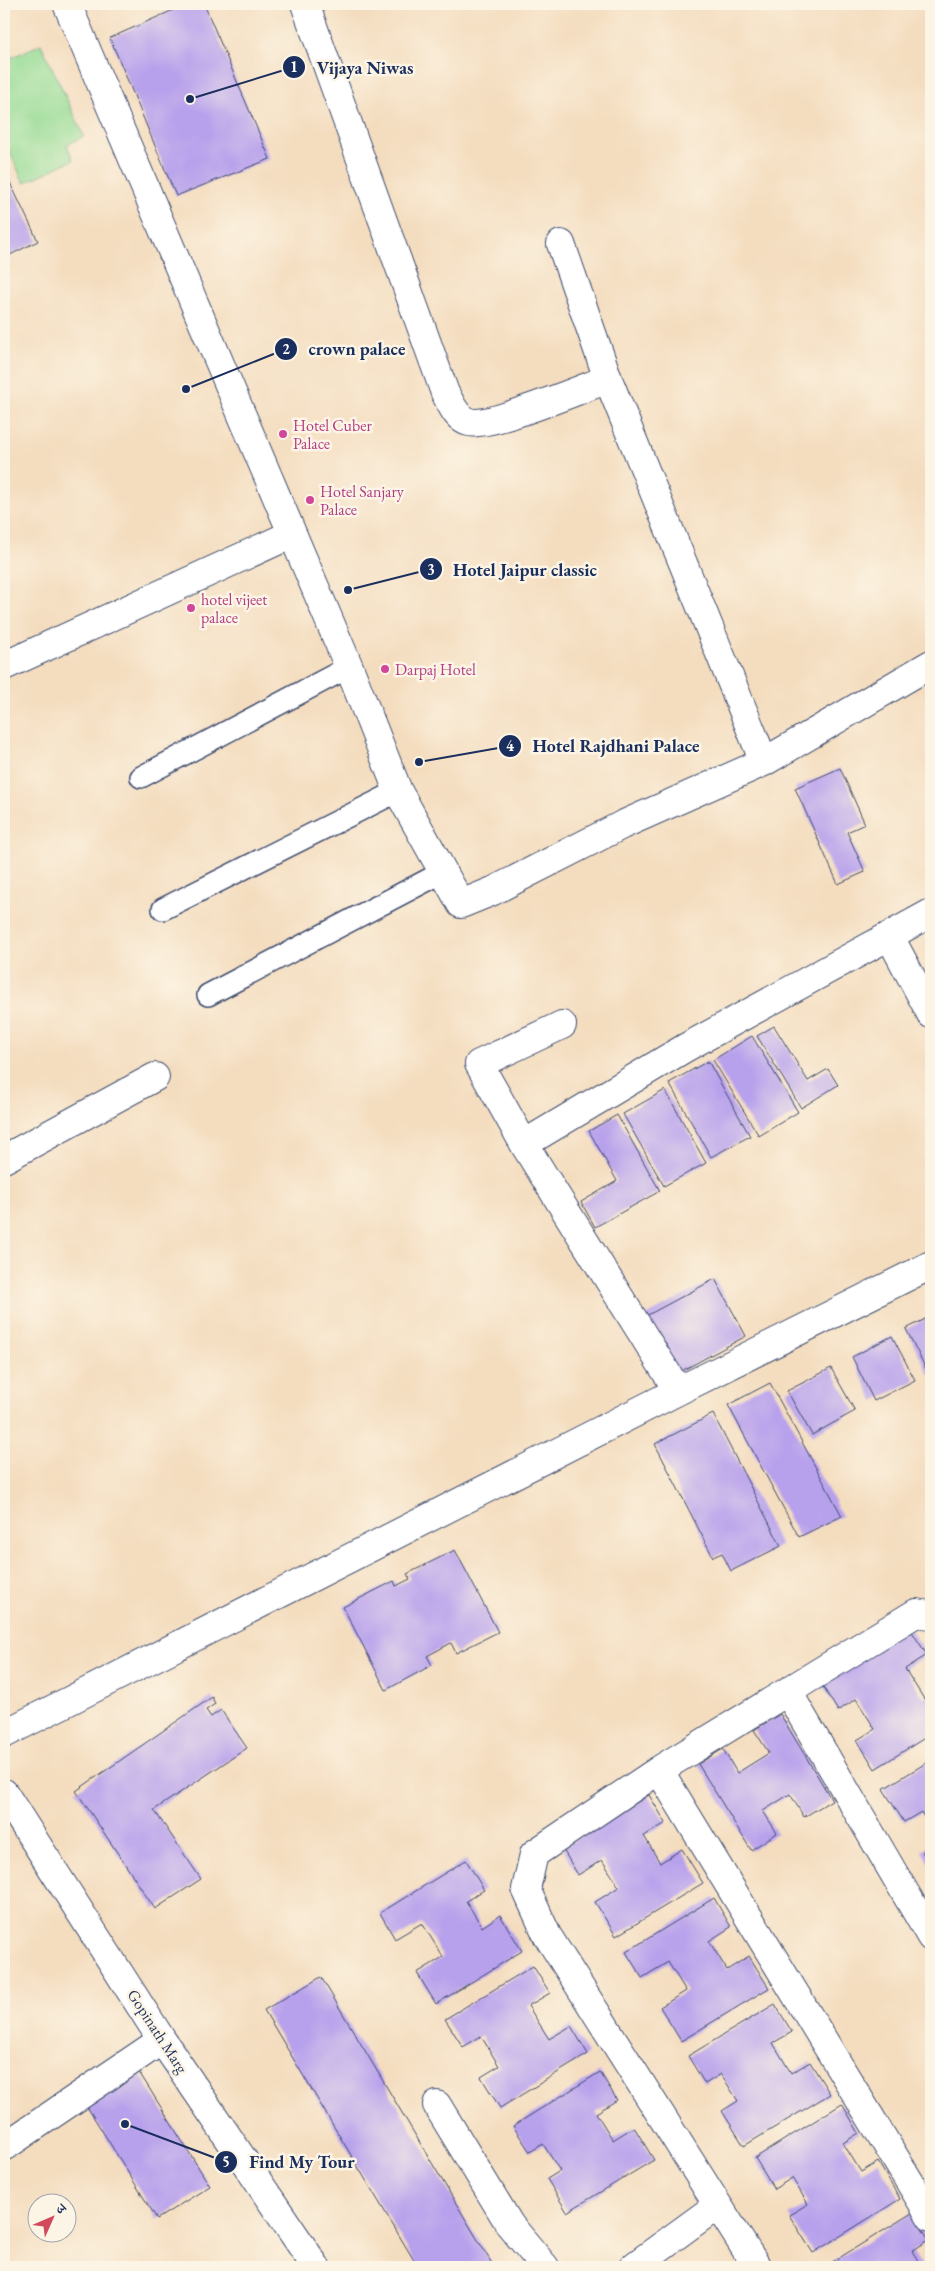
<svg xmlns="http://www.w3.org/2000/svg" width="935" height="2271" viewBox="0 0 935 2271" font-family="'EB Garamond','Noto Serif Devanagari',serif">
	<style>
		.green { fill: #95db94; stroke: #588579 }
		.building { fill: #b8a1ec }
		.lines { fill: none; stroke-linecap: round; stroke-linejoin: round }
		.service-casing { stroke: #3c496d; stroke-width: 24 }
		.minor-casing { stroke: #3c496d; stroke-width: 30 }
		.service { stroke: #fff; stroke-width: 21 }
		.minor { stroke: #fff; stroke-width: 28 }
		.hotel-dot { fill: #d1479c; stroke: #fcf5e5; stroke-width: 2 }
		.labels { text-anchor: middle; stroke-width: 5; stroke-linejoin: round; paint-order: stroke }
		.hotel-label { font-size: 16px; fill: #b23c85; stroke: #fcf5e5; text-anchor: start }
		.street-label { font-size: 16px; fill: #1b2f5e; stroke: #fcf5e5 }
		.leader { fill: none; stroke: #1b2f5e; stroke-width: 2 }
		.callout-dot { fill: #1b2f5e; stroke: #fcf5e5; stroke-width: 2 }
		.mark-label { font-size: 15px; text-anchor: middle; font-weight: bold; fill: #fff }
		.callout-label { font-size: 18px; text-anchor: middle; font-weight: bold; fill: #1b2f5e; stroke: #fcf5e5; stroke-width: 5; stroke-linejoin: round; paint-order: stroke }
	</style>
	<rect width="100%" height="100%" fill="#fcf5e5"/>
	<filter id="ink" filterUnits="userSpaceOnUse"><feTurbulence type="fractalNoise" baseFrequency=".02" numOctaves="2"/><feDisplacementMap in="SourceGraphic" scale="10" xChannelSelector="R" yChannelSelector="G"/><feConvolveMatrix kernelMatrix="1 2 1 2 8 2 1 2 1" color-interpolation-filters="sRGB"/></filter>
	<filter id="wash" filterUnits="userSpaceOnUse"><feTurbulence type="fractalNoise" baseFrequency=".0096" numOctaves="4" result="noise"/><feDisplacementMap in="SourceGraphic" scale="20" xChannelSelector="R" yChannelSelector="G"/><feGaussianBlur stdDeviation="1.12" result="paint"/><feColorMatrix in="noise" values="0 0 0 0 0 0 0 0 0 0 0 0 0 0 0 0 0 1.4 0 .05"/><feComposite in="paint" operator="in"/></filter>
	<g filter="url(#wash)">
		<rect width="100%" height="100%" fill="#f4ddbf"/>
		<path class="green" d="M 41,44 L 84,136 L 67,145 L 73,160 L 24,183 L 4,140 L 4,61 Z"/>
		<g id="blocks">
			<path class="building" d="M 187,4 L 204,4 L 270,159 L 176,196 L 110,38 Z
				M 4,170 L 38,241 L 4,258 Z
				M 840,768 L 865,824 L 847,832 L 865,872 L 838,884 L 795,788 Z
				M 774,1026 L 808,1081 L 828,1069 L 838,1085 L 801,1108 L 757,1036 Z
				M 752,1036 L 798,1112 L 759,1136 L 713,1060 Z
				M 708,1061 L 750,1136 L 711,1157 L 669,1083 Z
				M 665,1090 L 706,1163 L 664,1186 L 623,1114 Z
				M 617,1115 L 660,1191 L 595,1227 L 581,1202 L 617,1181 L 589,1131 Z
				M 715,1279 L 746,1336 L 676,1374 L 644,1317 Z
				M 931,1316 L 931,1374 L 929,1375 L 906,1329 Z
				M 892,1336 L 915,1380 L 874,1401 L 852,1357 Z
				M 831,1368 L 855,1411 L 812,1435 L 787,1391 Z
				M 770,1383 L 842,1516 L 799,1537 L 728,1405 Z
				M 713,1414 L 781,1546 L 731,1571 L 722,1553 L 713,1557 L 655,1444 Z
				M 455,1550 L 498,1632 L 456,1653 L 451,1643 L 427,1656 L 432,1665 L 386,1690 L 343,1607 L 394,1581 L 396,1586 L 410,1579 L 407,1574 Z
				M 909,1627 L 927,1655 L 905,1669 L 924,1699 L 931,1694 L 931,1734 L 875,1769 L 857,1740 L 875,1729 L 856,1699 L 838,1711 L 820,1682 Z
				M 212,1697 L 215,1704 L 206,1710 L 211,1717 L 221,1710 L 247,1748 L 154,1810 L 201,1879 L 155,1909 L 76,1791 Z
				M 780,1714 L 832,1800 L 804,1817 L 790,1794 L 763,1811 L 777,1833 L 751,1850 L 698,1764 L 723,1749 L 737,1773 L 769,1753 L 754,1730 Z
				M 931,1760 L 931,1828 L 921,1812 L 904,1822 L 883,1789 Z
				M 649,1795 L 666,1823 L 644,1836 L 660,1863 L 682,1849 L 703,1883 L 616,1936 L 595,1902 L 619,1887 L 602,1860 L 578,1875 L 562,1848 Z
				M 931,1845 L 931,1867 L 922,1851 Z
				M 466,1860 L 484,1890 L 466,1901 L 482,1927 L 500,1915 L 522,1951 L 436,2004 L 417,1973 L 443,1957 L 422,1923 L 395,1939 L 380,1913 Z
				M 714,1898 L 731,1927 L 709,1941 L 727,1970 L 749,1956 L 769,1988 L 681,2041 L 660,2007 L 686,1991 L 668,1962 L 642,1978 L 626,1952 Z
				M 533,1966 L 550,1993 L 528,2006 L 549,2039 L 571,2026 L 588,2054 L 500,2108 L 481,2077 L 499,2066 L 481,2036 L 463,2047 L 445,2019 Z
				M 321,1977 L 494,2267 L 418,2267 L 264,2010 Z
				M 775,2004 L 792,2032 L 773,2043 L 791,2073 L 810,2062 L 830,2094 L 744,2146 L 722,2111 L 738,2101 L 721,2074 L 705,2084 L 688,2056 Z
				M 139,2072 L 210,2186 L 157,2219 L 86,2105 Z
				M 600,2072 L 617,2100 L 596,2113 L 613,2140 L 634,2127 L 654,2160 L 567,2212 L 547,2179 L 560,2171 L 543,2144 L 530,2152 L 513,2126 Z
				M 842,2104 L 859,2133 L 843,2143 L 861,2172 L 878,2162 L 900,2199 L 813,2253 L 789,2215 L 808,2204 L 792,2178 L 774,2189 L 755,2158 Z
				M 912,2213 L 929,2240 L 912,2251 L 922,2267 L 827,2267 L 826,2266 Z"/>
		</g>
	</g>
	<g filter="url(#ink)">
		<use href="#blocks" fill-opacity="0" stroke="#3c496d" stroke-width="1"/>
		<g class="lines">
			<defs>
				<path id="service" d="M 141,777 L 349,667
					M 163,909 L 398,791
					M 208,995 L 443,872"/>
				<path id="minor" d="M 67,4 L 349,667 L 398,791 L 461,904 L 493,891 L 622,825 L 764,762 L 931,664
					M 305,4 L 445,393 C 451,403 456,419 469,422 C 489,428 583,388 608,379
					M 561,244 L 608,379 L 764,762
					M 4,666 L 292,534
					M 890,937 L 931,1014
					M 562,1025 L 479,1064 L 524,1144 L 678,1391
					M 524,1144 L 685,1048 L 931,913
					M 4,1159 L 155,1077
					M 788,1692 L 931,1937
					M 4,1734 L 678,1391 L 931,1265
					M 659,1770 L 931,2217
					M 4,1793 L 162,2040 L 316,2267
					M 437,2105 L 510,2225 L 545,2267
					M 4,2147 L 162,2040
					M 633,2267 L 718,2205
					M 757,2267 L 547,1935 L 526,1889 L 534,1854 L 659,1770 L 916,1613 L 931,1615"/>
			</defs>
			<use href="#service" class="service-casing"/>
			<use href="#minor" class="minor-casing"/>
			<use href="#service" class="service"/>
			<use href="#minor" class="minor"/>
		</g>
	</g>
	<g class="hotel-dot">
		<circle cx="283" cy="434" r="5"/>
		<circle cx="310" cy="500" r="5"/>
		<circle cx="191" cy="608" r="5"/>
		<circle cx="385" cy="669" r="5"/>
	</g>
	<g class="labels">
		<g class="hotel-label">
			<text x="293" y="431">Hotel Cuber<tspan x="293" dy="18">Palace</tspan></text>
			<text x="320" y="497">Hotel Sanjary<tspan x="320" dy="18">Palace</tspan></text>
			<text x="201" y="605">hotel vijeet<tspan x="201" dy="18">palace</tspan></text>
			<text x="395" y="675">Darpaj Hotel</text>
		</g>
		<g class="street-label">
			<text transform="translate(158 2031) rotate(57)" y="6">Gopinath Marg</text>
		</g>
	</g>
	<path class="leader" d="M190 99L294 67M186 389L286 349M348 590L431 569M419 762L510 746M125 2124L226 2162"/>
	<g class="callout-dot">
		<circle cx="190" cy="99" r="5"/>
		<circle cx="186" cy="389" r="5"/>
		<circle cx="348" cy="590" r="5"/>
		<circle cx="419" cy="762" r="5"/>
		<circle cx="125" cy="2124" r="5"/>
		<circle cx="294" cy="67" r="12"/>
		<circle cx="286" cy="349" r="12"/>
		<circle cx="431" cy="569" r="12"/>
		<circle cx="510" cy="746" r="12"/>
		<circle cx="226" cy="2162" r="12"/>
	</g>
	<g class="mark-label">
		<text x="294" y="72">1</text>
		<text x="286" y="354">2</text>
		<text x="431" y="575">3</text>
		<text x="510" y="751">4</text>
		<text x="226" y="2167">5</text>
	</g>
	<g class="callout-label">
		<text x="365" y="74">Vijaya Niwas</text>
		<text x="357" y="355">crown palace</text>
		<text x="525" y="576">Hotel Jaipur classic</text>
		<text x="616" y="752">Hotel Rajdhani Palace</text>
		<text x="302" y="2168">Find My Tour</text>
	</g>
	<rect width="935" height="2271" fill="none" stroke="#fcf5e5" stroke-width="20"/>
	<g transform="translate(52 2218) rotate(45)"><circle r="24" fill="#fcf5e5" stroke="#a2a6af"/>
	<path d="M0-4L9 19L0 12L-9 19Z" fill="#d1495b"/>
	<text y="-8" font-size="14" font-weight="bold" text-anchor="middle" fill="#1b2f5e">उ</text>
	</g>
</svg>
